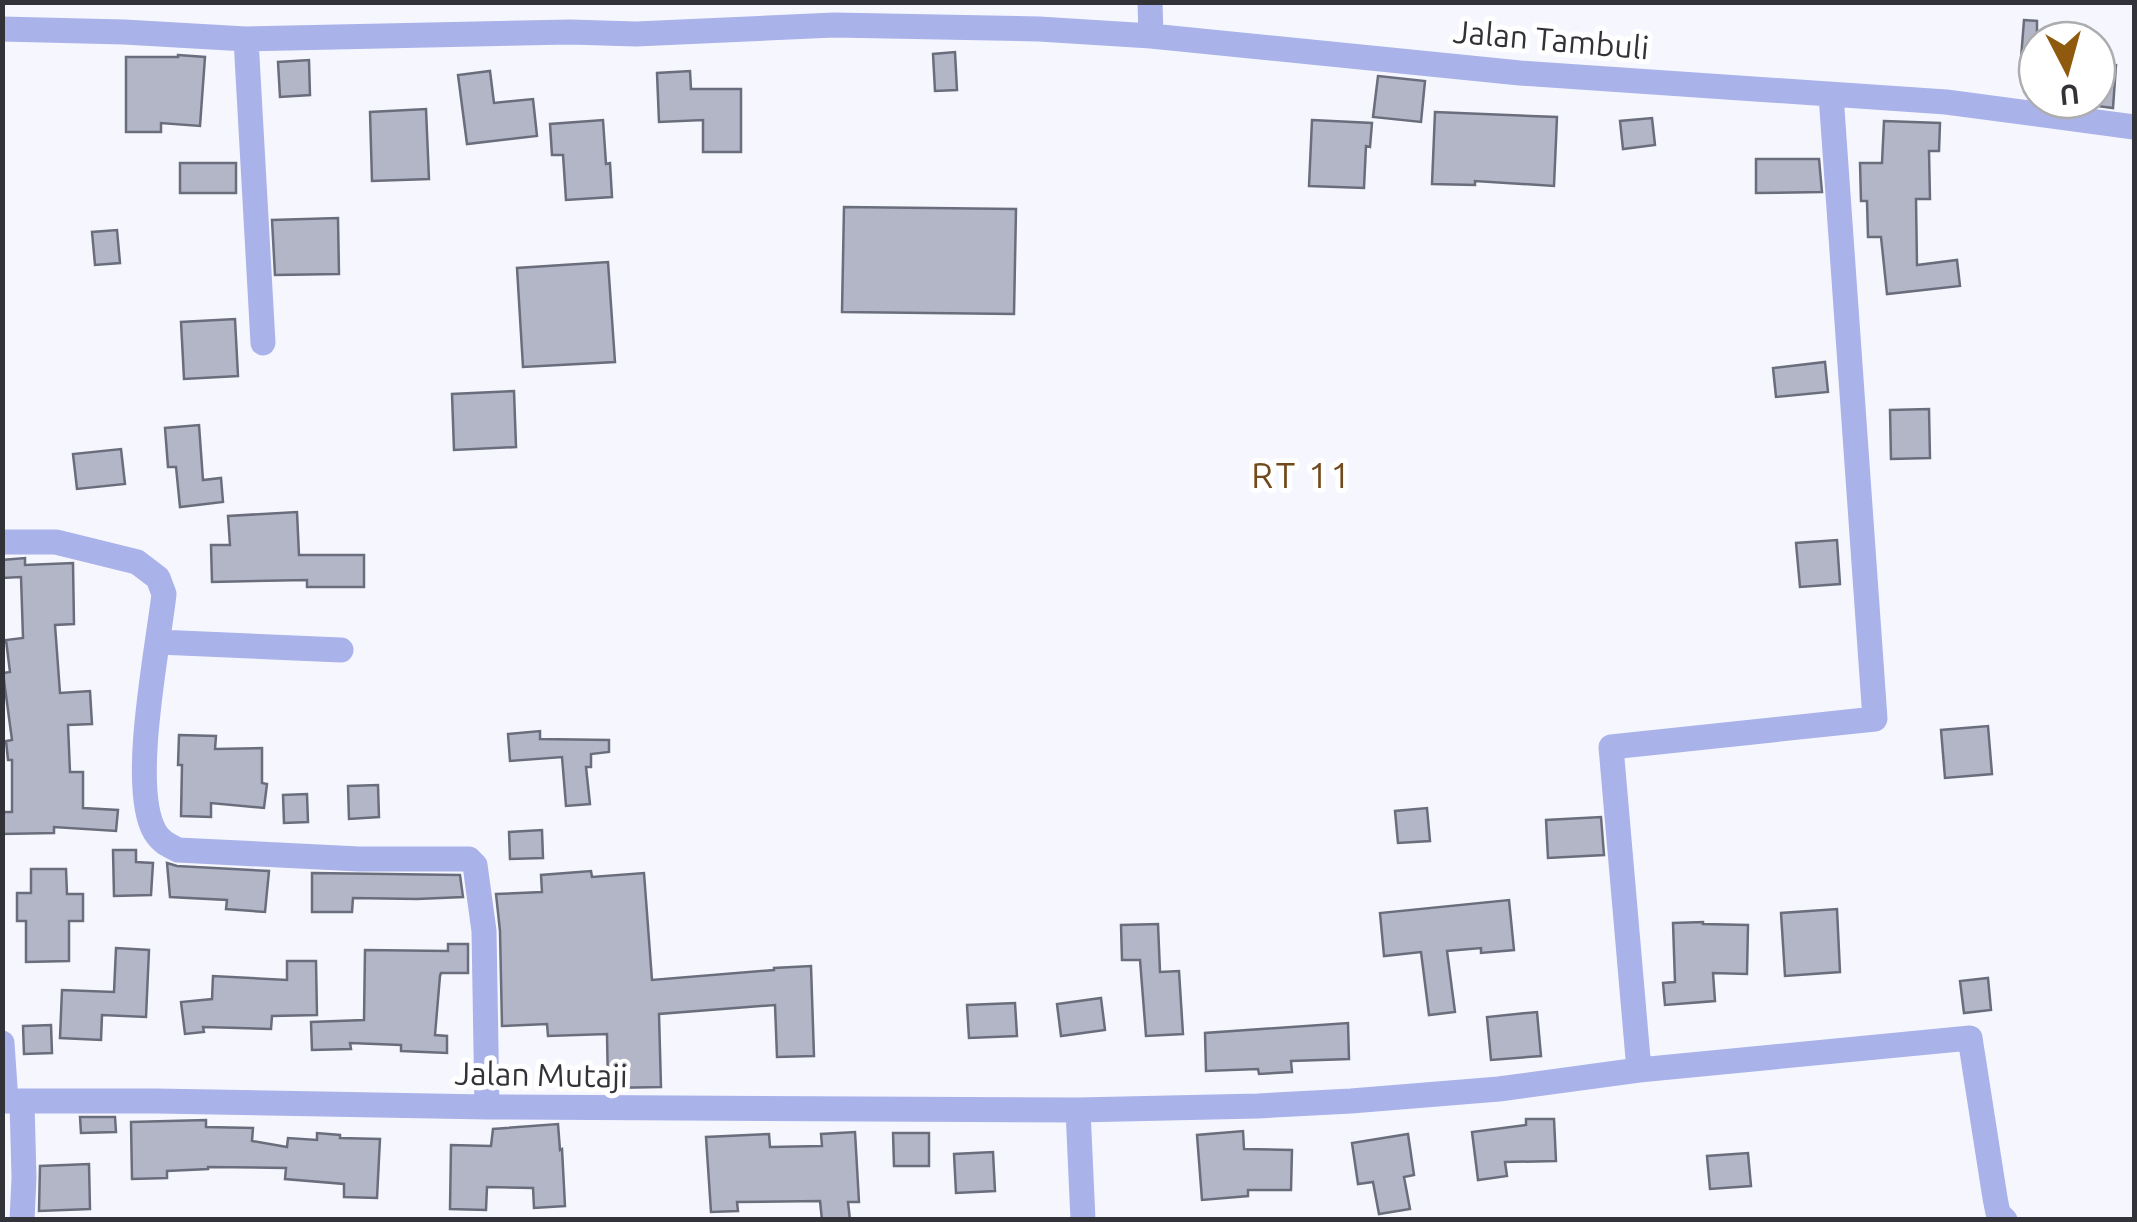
<svg xmlns="http://www.w3.org/2000/svg" width="2137" height="1222" viewBox="0 0 2137 1222" font-family="Ubuntu,sans-serif">
	<style>
		.building { fill: #b3b6c6; stroke: #6a6d7b; stroke-width: 2.5 }
		.lines { fill: none; stroke-linecap: round; stroke-linejoin: round }
		.minor { stroke: #aab2ea; stroke-width: 25 }
		.labels { text-anchor: middle; stroke-width: 10; stroke-linejoin: round; paint-order: stroke }
		.street-label { font-size: 32px; fill: #323339; stroke: #fff }
		.neighbourhood-label { font-size: 35px; letter-spacing: 2.5px; fill: #714b1d; stroke: #fff }
	</style>
	<rect width="100%" height="100%" fill="#f6f7fe"/>
	<path class="building" d="M 2024,20 L 2037,21 L 2037,72 L 2020,71 Z
		M 955,52 L 957,90 L 935,91 L 933,54 Z
		M 178,55 L 205,57 L 200,126 L 161,123 L 161,132 L 126,132 L 126,57 L 178,57 Z
		M 309,60 L 310,95 L 280,97 L 278,62 Z
		M 2097,63 L 2116,65 L 2113,108 L 2097,106 Z
		M 490,71 L 494,103 L 533,99 L 537,136 L 467,144 L 458,75 Z
		M 690,71 L 691,89 L 741,89 L 741,152 L 703,152 L 703,120 L 659,122 L 657,73 Z
		M 1378,76 L 1425,81 L 1421,122 L 1373,117 Z
		M 426,109 L 429,179 L 372,181 L 370,112 Z
		M 1435,112 L 1557,117 L 1554,186 L 1475,181 L 1475,185 L 1432,184 Z
		M 1652,118 L 1655,145 L 1623,149 L 1620,121 Z
		M 603,120 L 606,164 L 610,163 L 612,197 L 566,200 L 563,155 L 552,155 L 550,124 Z
		M 1312,120 L 1372,123 L 1370,147 L 1366,146 L 1364,188 L 1309,186 Z
		M 1884,121 L 1940,123 L 1939,151 L 1929,151 L 1930,199 L 1916,199 L 1917,265 L 1957,260 L 1960,286 L 1887,294 L 1881,237 L 1868,237 L 1867,201 L 1861,201 L 1860,163 L 1882,163 Z
		M 1756,159 L 1819,159 L 1822,192 L 1756,193 Z
		M 180,163 L 236,163 L 236,193 L 180,193 Z
		M 844,207 L 1016,209 L 1014,314 L 842,312 Z
		M 338,218 L 339,274 L 275,275 L 272,220 Z
		M 117,230 L 120,263 L 95,265 L 92,232 Z
		M 608,262 L 615,362 L 523,367 L 517,268 Z
		M 235,319 L 238,376 L 184,379 L 181,322 Z
		M 1825,362 L 1828,392 L 1776,397 L 1773,368 Z
		M 514,391 L 516,447 L 454,450 L 452,394 Z
		M 1929,409 L 1930,458 L 1891,459 L 1890,410 Z
		M 199,425 L 203,480 L 221,478 L 223,502 L 180,507 L 176,467 L 168,467 L 165,428 Z
		M 121,449 L 125,484 L 77,489 L 73,454 Z
		M 297,512 L 299,555 L 364,555 L 364,587 L 307,587 L 307,580 L 212,582 L 211,545 L 230,545 L 228,516 Z
		M 1837,540 L 1840,584 L 1800,587 L 1796,543 Z
		M 25,558 L 25,565 L 73,563 L 74,624 L 55,625 L 60,693 L 90,691 L 92,724 L 68,725 L 70,772 L 83,772 L 83,808 L 118,810 L 116,831 L 54,827 L 54,833 L 2,834 L 2,812 L 12,812 L 12,760 L 8,760 L 6,741 L 12,740 L 3,673 L 10,672 L 6,640 L 23,638 L 21,577 L 2,578 L 2,560 Z
		M 1988,726 L 1992,774 L 1945,778 L 1941,730 Z
		M 540,731 L 540,739 L 609,740 L 609,752 L 591,754 L 591,767 L 586,767 L 590,804 L 566,806 L 562,757 L 510,761 L 508,734 Z
		M 179,735 L 216,736 L 215,749 L 262,748 L 262,783 L 267,784 L 264,808 L 211,803 L 211,817 L 181,816 L 182,765 L 178,765 Z
		M 378,785 L 379,817 L 349,819 L 348,786 Z
		M 307,794 L 308,822 L 284,823 L 283,795 Z
		M 1427,808 L 1430,841 L 1398,843 L 1395,811 Z
		M 1601,817 L 1604,855 L 1548,858 L 1546,820 Z
		M 542,830 L 543,858 L 510,859 L 509,832 Z
		M 113,850 L 136,850 L 136,862 L 153,863 L 151,895 L 114,896 Z
		M 167,863 L 177,866 L 269,871 L 265,912 L 226,909 L 227,900 L 170,897 Z
		M 31,869 L 66,869 L 67,894 L 83,894 L 83,921 L 69,921 L 69,961 L 26,962 L 26,921 L 17,921 L 17,893 L 31,893 Z
		M 591,871 L 592,877 L 644,873 L 652,980 L 774,970 L 774,968 L 811,966 L 814,1056 L 777,1057 L 775,1005 L 659,1014 L 661,1087 L 608,1088 L 607,1034 L 548,1036 L 547,1024 L 502,1026 L 500,931 L 496,894 L 542,892 L 541,875 Z
		M 312,873 L 460,875 L 463,897 L 417,899 L 353,898 L 352,912 L 312,912 Z
		M 1509,900 L 1514,950 L 1481,953 L 1481,948 L 1447,951 L 1455,1012 L 1429,1015 L 1421,952 L 1384,956 L 1380,913 Z
		M 1837,909 L 1840,972 L 1785,976 L 1781,913 Z
		M 1703,922 L 1703,924 L 1748,925 L 1747,974 L 1713,973 L 1715,1001 L 1665,1005 L 1663,983 L 1675,982 L 1673,923 Z
		M 1158,924 L 1160,972 L 1179,971 L 1183,1034 L 1146,1036 L 1140,960 L 1122,960 L 1121,925 Z
		M 448,944 L 468,944 L 468,973 L 441,973 L 440,976 L 435,1035 L 447,1036 L 447,1053 L 401,1051 L 401,1045 L 350,1043 L 351,1049 L 312,1050 L 311,1022 L 364,1020 L 365,950 L 448,951 Z
		M 116,948 L 149,950 L 146,1017 L 102,1015 L 101,1040 L 60,1038 L 62,990 L 114,992 Z
		M 287,961 L 316,961 L 317,1015 L 272,1016 L 271,1029 L 203,1027 L 204,1032 L 185,1034 L 181,1002 L 212,999 L 213,976 L 287,980 Z
		M 1988,978 L 1991,1010 L 1964,1013 L 1960,981 Z
		M 1101,998 L 1105,1030 L 1061,1036 L 1057,1004 Z
		M 1015,1003 L 1017,1036 L 969,1038 L 967,1005 Z
		M 1537,1012 L 1541,1056 L 1491,1060 L 1487,1017 Z
		M 1348,1023 L 1349,1059 L 1291,1061 L 1292,1072 L 1259,1074 L 1258,1069 L 1206,1071 L 1205,1033 Z
		M 51,1025 L 52,1053 L 24,1054 L 23,1026 Z
		M 80,1117 L 115,1117 L 116,1132 L 81,1133 Z
		M 1526,1119 L 1554,1119 L 1556,1161 L 1505,1162 L 1507,1176 L 1478,1180 L 1472,1132 L 1526,1125 Z
		M 206,1120 L 206,1127 L 253,1128 L 252,1141 L 287,1147 L 288,1138 L 317,1140 L 317,1133 L 340,1135 L 340,1138 L 380,1139 L 377,1198 L 344,1197 L 344,1184 L 285,1179 L 286,1168 L 208,1167 L 208,1169 L 167,1171 L 167,1178 L 132,1179 L 131,1122 Z
		M 558,1124 L 560,1150 L 562,1149 L 565,1206 L 534,1208 L 533,1188 L 487,1187 L 486,1210 L 450,1209 L 451,1145 L 491,1146 L 493,1129 Z
		M 1243,1131 L 1244,1149 L 1292,1150 L 1291,1190 L 1248,1190 L 1248,1196 L 1202,1200 L 1197,1135 Z
		M 855,1132 L 859,1202 L 848,1202 L 850,1220 L 822,1220 L 820,1201 L 737,1202 L 738,1211 L 711,1212 L 706,1137 L 769,1134 L 770,1147 L 822,1146 L 821,1134 Z
		M 893,1133 L 929,1133 L 929,1166 L 894,1166 Z
		M 1408,1134 L 1414,1175 L 1404,1177 L 1410,1209 L 1379,1214 L 1373,1182 L 1358,1184 L 1352,1143 Z
		M 993,1152 L 995,1191 L 956,1193 L 954,1154 Z
		M 1748,1153 L 1751,1186 L 1710,1189 L 1707,1156 Z
		M 89,1164 L 90,1209 L 39,1211 L 40,1166 Z"/>
	<g class="lines">
		<path class="minor" d="M 1150,2 L 1151,36
			M 2,29 L 124,32 L 246,39 L 570,32 L 636,34 L 834,25 L 1039,29 L 1151,36 L 1520,73 L 1946,102 L 2134,127
			M 246,39 L 263,343
			M 2,542 L 56,542 L 137,562 L 158,578 L 164,594 C 158,648 129,788 155,832 C 161,842 168,845 178,850 L 359,859 L 469,859 L 475,865 L 484,931 L 487,1107
			M 158,642 L 341,650
			M 2,1043 L 6,1101
			M 1639,1070 L 1970,1038 L 1995,1198 L 1998,1213 L 2005,1220
			M 2,1101 L 156,1101 L 487,1107 L 1078,1110 L 1258,1106 L 1351,1101 L 1499,1089 L 1639,1070 L 1611,747 L 1875,719 L 1831,95
			M 22,1102 L 24,1178 L 22,1220
			M 1078,1110 L 1083,1220"/>
	</g>
	<g class="labels">
		<g class="street-label">
			<text transform="translate(1551 40) rotate(5)" y="11">Jalan Tambuli</text>
			<text transform="translate(541 1075) rotate(1)" y="11">Jalan Mutaji</text>
		</g>
		<g class="neighbourhood-label">
			<text x="1302" y="488">RT 11</text>
		</g>
	</g>
	<rect width="2137" height="1222" fill="none" stroke="#323339" stroke-width="10"/>
	<g transform="translate(2067 70) rotate(174)"><circle r="48" fill="#ffffff" stroke="#adadb0" stroke-width="2.5"/>
	<path d="M0-8L18 38L0 25L-18 38Z" fill="#8f5a0e"/>
	<text y="-15" font-size="28" font-weight="bold" text-anchor="middle" fill="#323339">U</text>
	</g>
</svg>
